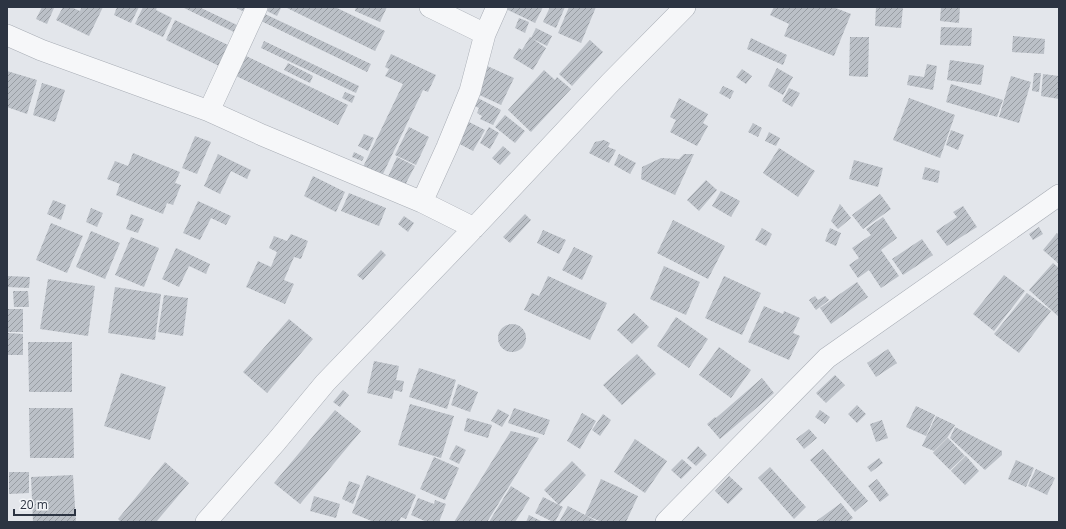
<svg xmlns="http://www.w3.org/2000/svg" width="1066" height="529" viewBox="0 0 1066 529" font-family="'Open Sans',sans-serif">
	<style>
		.building { fill: url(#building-hatch) }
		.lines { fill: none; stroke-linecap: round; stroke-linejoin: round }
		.minor-casing { stroke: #a8adb5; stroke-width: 22 }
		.minor { stroke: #f6f7f9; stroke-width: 21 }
	</style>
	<defs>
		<pattern id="building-hatch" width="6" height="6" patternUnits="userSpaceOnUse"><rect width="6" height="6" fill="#bbc0c7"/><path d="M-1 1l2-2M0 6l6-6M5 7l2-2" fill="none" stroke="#989da3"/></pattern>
	</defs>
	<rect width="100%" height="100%" fill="#e3e6eb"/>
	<path class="building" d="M 42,7 L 52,7 L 54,8 L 47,24 L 36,19 Z
		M 63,7 L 71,7 L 80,11 L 82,7 L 103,7 L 89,36 L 56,20 Z
		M 117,7 L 139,7 L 131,23 L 114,15 Z
		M 143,7 L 157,7 L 156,10 L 172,18 L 163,37 L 135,24 Z
		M 182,7 L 199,7 L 237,25 L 234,32 Z
		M 234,7 L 249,7 L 247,13 Z
		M 269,7 L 278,7 L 281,8 L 277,16 L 267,11 Z
		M 285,7 L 335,7 L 385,31 L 375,51 Z
		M 356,7 L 387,7 L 380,22 L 355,11 Z
		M 502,7 L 543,7 L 535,23 Z
		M 550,7 L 565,7 L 556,28 L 543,22 Z
		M 569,7 L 596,7 L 581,43 L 558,33 Z
		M 774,7 L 833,7 L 851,14 L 834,56 L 784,36 L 789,24 L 770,15 Z
		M 876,7 L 903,7 L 901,28 L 875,26 Z
		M 941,7 L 960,7 L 959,23 L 940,21 Z
		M 265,14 L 371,64 L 367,72 L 261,21 Z
		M 519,18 L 529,22 L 525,33 L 515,28 Z
		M 175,20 L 228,45 L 219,66 L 166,40 Z
		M 941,27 L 972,28 L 971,46 L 940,45 Z
		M 536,28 L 552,36 L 547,46 L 531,38 Z
		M 1013,36 L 1045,39 L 1044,54 L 1012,52 Z
		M 530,37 L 546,48 L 533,70 L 513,58 L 519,48 L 522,50 Z
		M 850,37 L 869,37 L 868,77 L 849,76 Z
		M 751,38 L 787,55 L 783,65 L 747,49 Z
		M 590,40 L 603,52 L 572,86 L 559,74 Z
		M 264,41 L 359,86 L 356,93 L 261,48 Z
		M 391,54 L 436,75 L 428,92 L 423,90 L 382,176 L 363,167 L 403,84 L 385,76 L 389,69 L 385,67 Z
		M 244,55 L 348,105 L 338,125 L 234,75 Z
		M 950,60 L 984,65 L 981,85 L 947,80 Z
		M 288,63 L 313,76 L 310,83 L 284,70 Z
		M 927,64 L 937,66 L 933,90 L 907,85 L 909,75 L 924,77 Z
		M 485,65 L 514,78 L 501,105 L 473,92 Z
		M 777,68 L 793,77 L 783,95 L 768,86 Z
		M 742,69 L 752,76 L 746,84 L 736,77 Z
		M 544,70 L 555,80 L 557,77 L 571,89 L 531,132 L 508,110 Z
		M 7,71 L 37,80 L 27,114 L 7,107 Z
		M 1034,73 L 1041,73 L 1039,92 L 1032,91 Z
		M 1043,74 L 1059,76 L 1059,99 L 1041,96 Z
		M 1011,76 L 1031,82 L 1019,123 L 999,117 Z
		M 42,83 L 65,90 L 55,122 L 33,115 Z
		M 951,84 L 1003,100 L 997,117 L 946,102 Z
		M 723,86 L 734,91 L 730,99 L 719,93 Z
		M 789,88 L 800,93 L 792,107 L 782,101 Z
		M 345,92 L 355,96 L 352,103 L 342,98 Z
		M 476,97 L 501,110 L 493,125 L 480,119 L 482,116 L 477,113 L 479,108 L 472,105 Z
		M 679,98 L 708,114 L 703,123 L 708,126 L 697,146 L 670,132 L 676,120 L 670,117 Z
		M 909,98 L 955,115 L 940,158 L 893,140 Z
		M 505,115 L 525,131 L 515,143 L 495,127 Z
		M 467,121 L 485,130 L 473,151 L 456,142 Z
		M 753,123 L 762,128 L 758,137 L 748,132 Z
		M 409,127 L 429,137 L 416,165 L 395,155 Z
		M 489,127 L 499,133 L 490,149 L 480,143 Z
		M 951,130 L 964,135 L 958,150 L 946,145 Z
		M 769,132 L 780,138 L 776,146 L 765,141 Z
		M 364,134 L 374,138 L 368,151 L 358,146 Z
		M 195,136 L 211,142 L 197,174 L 182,168 Z
		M 604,140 L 610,143 L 608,147 L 616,150 L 609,163 L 589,153 L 595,142 Z
		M 503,146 L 511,153 L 500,165 L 492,158 Z
		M 779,148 L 815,171 L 798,197 L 763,173 Z
		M 354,152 L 364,157 L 362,161 L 352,157 Z
		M 133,153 L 180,172 L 175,183 L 181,185 L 173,205 L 167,203 L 163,214 L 116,195 L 120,184 L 107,179 L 115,161 L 128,166 Z
		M 218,154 L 251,170 L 247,179 L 231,171 L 220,194 L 204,186 Z
		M 619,154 L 636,163 L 630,174 L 614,165 Z
		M 684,154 L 694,154 L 675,195 L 641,179 L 642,167 L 661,158 L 679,159 Z
		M 397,157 L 415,166 L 404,187 L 387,179 Z
		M 854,160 L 883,168 L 878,187 L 849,179 Z
		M 925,167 L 940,171 L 938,183 L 922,179 Z
		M 313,176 L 345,192 L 336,212 L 304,196 Z
		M 706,180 L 717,190 L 699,211 L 687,200 Z
		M 721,191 L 740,201 L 731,217 L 712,206 Z
		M 349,193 L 386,208 L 379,226 L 341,211 Z
		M 880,194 L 891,209 L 863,229 L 852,215 Z
		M 53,200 L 66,205 L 61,220 L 47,214 Z
		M 198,201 L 231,216 L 226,225 L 211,218 L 200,240 L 183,233 Z
		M 840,204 L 851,218 L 838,229 L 831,221 Z
		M 963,206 L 977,227 L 947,246 L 936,231 L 957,217 L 953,212 Z
		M 91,208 L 103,213 L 97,227 L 86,222 Z
		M 131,214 L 144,219 L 138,233 L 126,229 Z
		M 525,214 L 531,220 L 510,243 L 503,237 Z
		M 404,216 L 414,223 L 408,232 L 398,224 Z
		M 883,217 L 897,238 L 881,250 L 899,276 L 881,288 L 869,270 L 858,278 L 849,265 L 859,258 L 852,248 L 871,235 L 866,229 Z
		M 673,220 L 725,246 L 708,279 L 657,253 Z
		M 51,223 L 83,236 L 67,273 L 36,260 Z
		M 1039,227 L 1043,234 L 1033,240 L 1029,234 Z
		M 762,228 L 772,234 L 766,246 L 755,240 Z
		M 830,228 L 841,233 L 836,246 L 825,241 Z
		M 543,230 L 566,240 L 559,254 L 537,243 Z
		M 91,231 L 120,243 L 105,279 L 76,267 Z
		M 1057,233 L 1059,235 L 1059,264 L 1043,250 Z
		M 291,234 L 308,241 L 301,259 L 294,257 L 284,280 L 294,284 L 285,304 L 246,287 L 258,261 L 271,267 L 277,252 L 269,248 L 274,236 L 287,241 Z
		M 131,237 L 159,248 L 144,287 L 115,275 Z
		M 922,239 L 933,255 L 903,275 L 892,259 Z
		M 574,247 L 593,256 L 582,280 L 562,270 Z
		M 176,248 L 210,264 L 206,274 L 189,266 L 179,287 L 162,279 Z
		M 381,250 L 386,255 L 363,280 L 357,275 Z
		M 1053,263 L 1059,268 L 1059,317 L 1029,290 Z
		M 664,266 L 700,282 L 686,315 L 650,299 Z
		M 1004,275 L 1025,291 L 994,331 L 973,314 Z
		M 7,276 L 30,277 L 29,288 L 7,287 Z
		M 548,276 L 607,303 L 590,340 L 524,310 L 532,293 L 539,296 Z
		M 724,276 L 761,293 L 742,335 L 705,318 Z
		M 48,279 L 95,286 L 88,336 L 40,329 Z
		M 857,282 L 868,297 L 831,324 L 820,308 Z
		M 115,287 L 161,294 L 155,340 L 108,333 Z
		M 13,291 L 28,291 L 29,307 L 14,307 Z
		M 1027,293 L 1051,311 L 1019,353 L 994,334 Z
		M 164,295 L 188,298 L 183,336 L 158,332 Z
		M 815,296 L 818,300 L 825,296 L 829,300 L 816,310 L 809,300 Z
		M 764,306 L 783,314 L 784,311 L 800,318 L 793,333 L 800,336 L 789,360 L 748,342 Z
		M 7,309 L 23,309 L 23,332 L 7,332 Z
		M 634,313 L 649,327 L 632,344 L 617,330 Z
		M 676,317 L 708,339 L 689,368 L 657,346 Z
		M 289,319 L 313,339 L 267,393 L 243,372 Z
		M498 338a14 14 0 1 1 28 0a14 14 0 1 1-28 0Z
		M 7,333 L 23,334 L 23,355 L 7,355 Z
		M 28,342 L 72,342 L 72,392 L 29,392 Z
		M 719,347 L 751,370 L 731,398 L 699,375 Z
		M 888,349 L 897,363 L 876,377 L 867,363 Z
		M 637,354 L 656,374 L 622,405 L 603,385 Z
		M 374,361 L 399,366 L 396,380 L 404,381 L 402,392 L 394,390 L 392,399 L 367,393 Z
		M 419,368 L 456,380 L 447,409 L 409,397 Z
		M 121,373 L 166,387 L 150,440 L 104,426 Z
		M 835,375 L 845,385 L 826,403 L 816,393 Z
		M 762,378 L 774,393 L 720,439 L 707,424 L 715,417 L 716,418 Z
		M 458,384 L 478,392 L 470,412 L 451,405 Z
		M 343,390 L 349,395 L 340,407 L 333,402 Z
		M 410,404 L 454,416 L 441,458 L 398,445 Z
		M 857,405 L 866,414 L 857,423 L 848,414 Z
		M 916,406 L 935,415 L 926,436 L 906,427 Z
		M 29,408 L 73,408 L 74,458 L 30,458 Z
		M 514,408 L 550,420 L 544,435 L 508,423 Z
		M 498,409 L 509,415 L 502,427 L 491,421 Z
		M 335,410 L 361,431 L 300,504 L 274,483 Z
		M 820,410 L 830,417 L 825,424 L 815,417 Z
		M 582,413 L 596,421 L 580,449 L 567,441 Z
		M 603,414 L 611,420 L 600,436 L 592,430 Z
		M 936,416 L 955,425 L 947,438 L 934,451 L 922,446 Z
		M 467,418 L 492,425 L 488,438 L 464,431 Z
		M 882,420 L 888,438 L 876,442 L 870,424 Z
		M 955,427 L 1002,451 L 1002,455 L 985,470 L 950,438 Z
		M 809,429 L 817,438 L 804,449 L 796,439 Z
		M 511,431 L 539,438 L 487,522 L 454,522 Z
		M 948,438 L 965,456 L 950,470 L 933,453 Z
		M 635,439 L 667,461 L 645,493 L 614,472 Z
		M 456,445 L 466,450 L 459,464 L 449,459 Z
		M 698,446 L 707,455 L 696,466 L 687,458 Z
		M 823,449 L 868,501 L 855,512 L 810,460 Z
		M 966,456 L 979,471 L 965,485 L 951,471 Z
		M 434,457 L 459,468 L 445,500 L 420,489 Z
		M 879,458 L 883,463 L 871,472 L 867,467 Z
		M 682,459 L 692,468 L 681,479 L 671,470 Z
		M 1016,460 L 1034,468 L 1026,487 L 1008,479 Z
		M 572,461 L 586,475 L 559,505 L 544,490 Z
		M 165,462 L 189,483 L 156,522 L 121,522 L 118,519 Z
		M 770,467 L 806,507 L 794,519 L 758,478 Z
		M 1036,469 L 1055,478 L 1047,495 L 1028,486 Z
		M 9,472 L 29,472 L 29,493 L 9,494 Z
		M 73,475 L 76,522 L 33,522 L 31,477 Z
		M 367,475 L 416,495 L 406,519 L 401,517 L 399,522 L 374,522 L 352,513 Z
		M 729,476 L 743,489 L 728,504 L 715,491 Z
		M 601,479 L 638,496 L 626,522 L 602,522 L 585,515 Z
		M 877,479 L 889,495 L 880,502 L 868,486 Z
		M 349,481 L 360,485 L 353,504 L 342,499 Z
		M 511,486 L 530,498 L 515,522 L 489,522 Z
		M 314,496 L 340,504 L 336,518 L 310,511 Z
		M 543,497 L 563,507 L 555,522 L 553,522 L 535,513 Z
		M 418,498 L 434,504 L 435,500 L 446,504 L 439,522 L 427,522 L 411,515 Z
		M 841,503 L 853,518 L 848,522 L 815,522 Z
		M 568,506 L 585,515 L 598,522 L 559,522 Z
		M 529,515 L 543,522 L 526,522 Z"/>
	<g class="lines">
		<defs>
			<path id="minor" d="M 430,7 L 485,34
				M 7,35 L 41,50 L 209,111 L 262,135 L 422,202 L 474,228
				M 209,111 L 257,7
				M 422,202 L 447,147 L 470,91 L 485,34 L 497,7
				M 206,522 L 276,442 L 325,383 L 474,228 L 609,84 L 685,7
				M 666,522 L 827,358 L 1059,195"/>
		</defs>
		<use href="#minor" class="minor-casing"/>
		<use href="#minor" class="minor"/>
	</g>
	<rect width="1066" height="529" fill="none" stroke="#2c3442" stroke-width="16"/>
	<path d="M14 509v6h61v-6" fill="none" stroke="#2c3442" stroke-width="2"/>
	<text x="20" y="509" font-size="12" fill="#2c3442" stroke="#f3f5f8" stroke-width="3" paint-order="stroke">20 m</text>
</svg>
